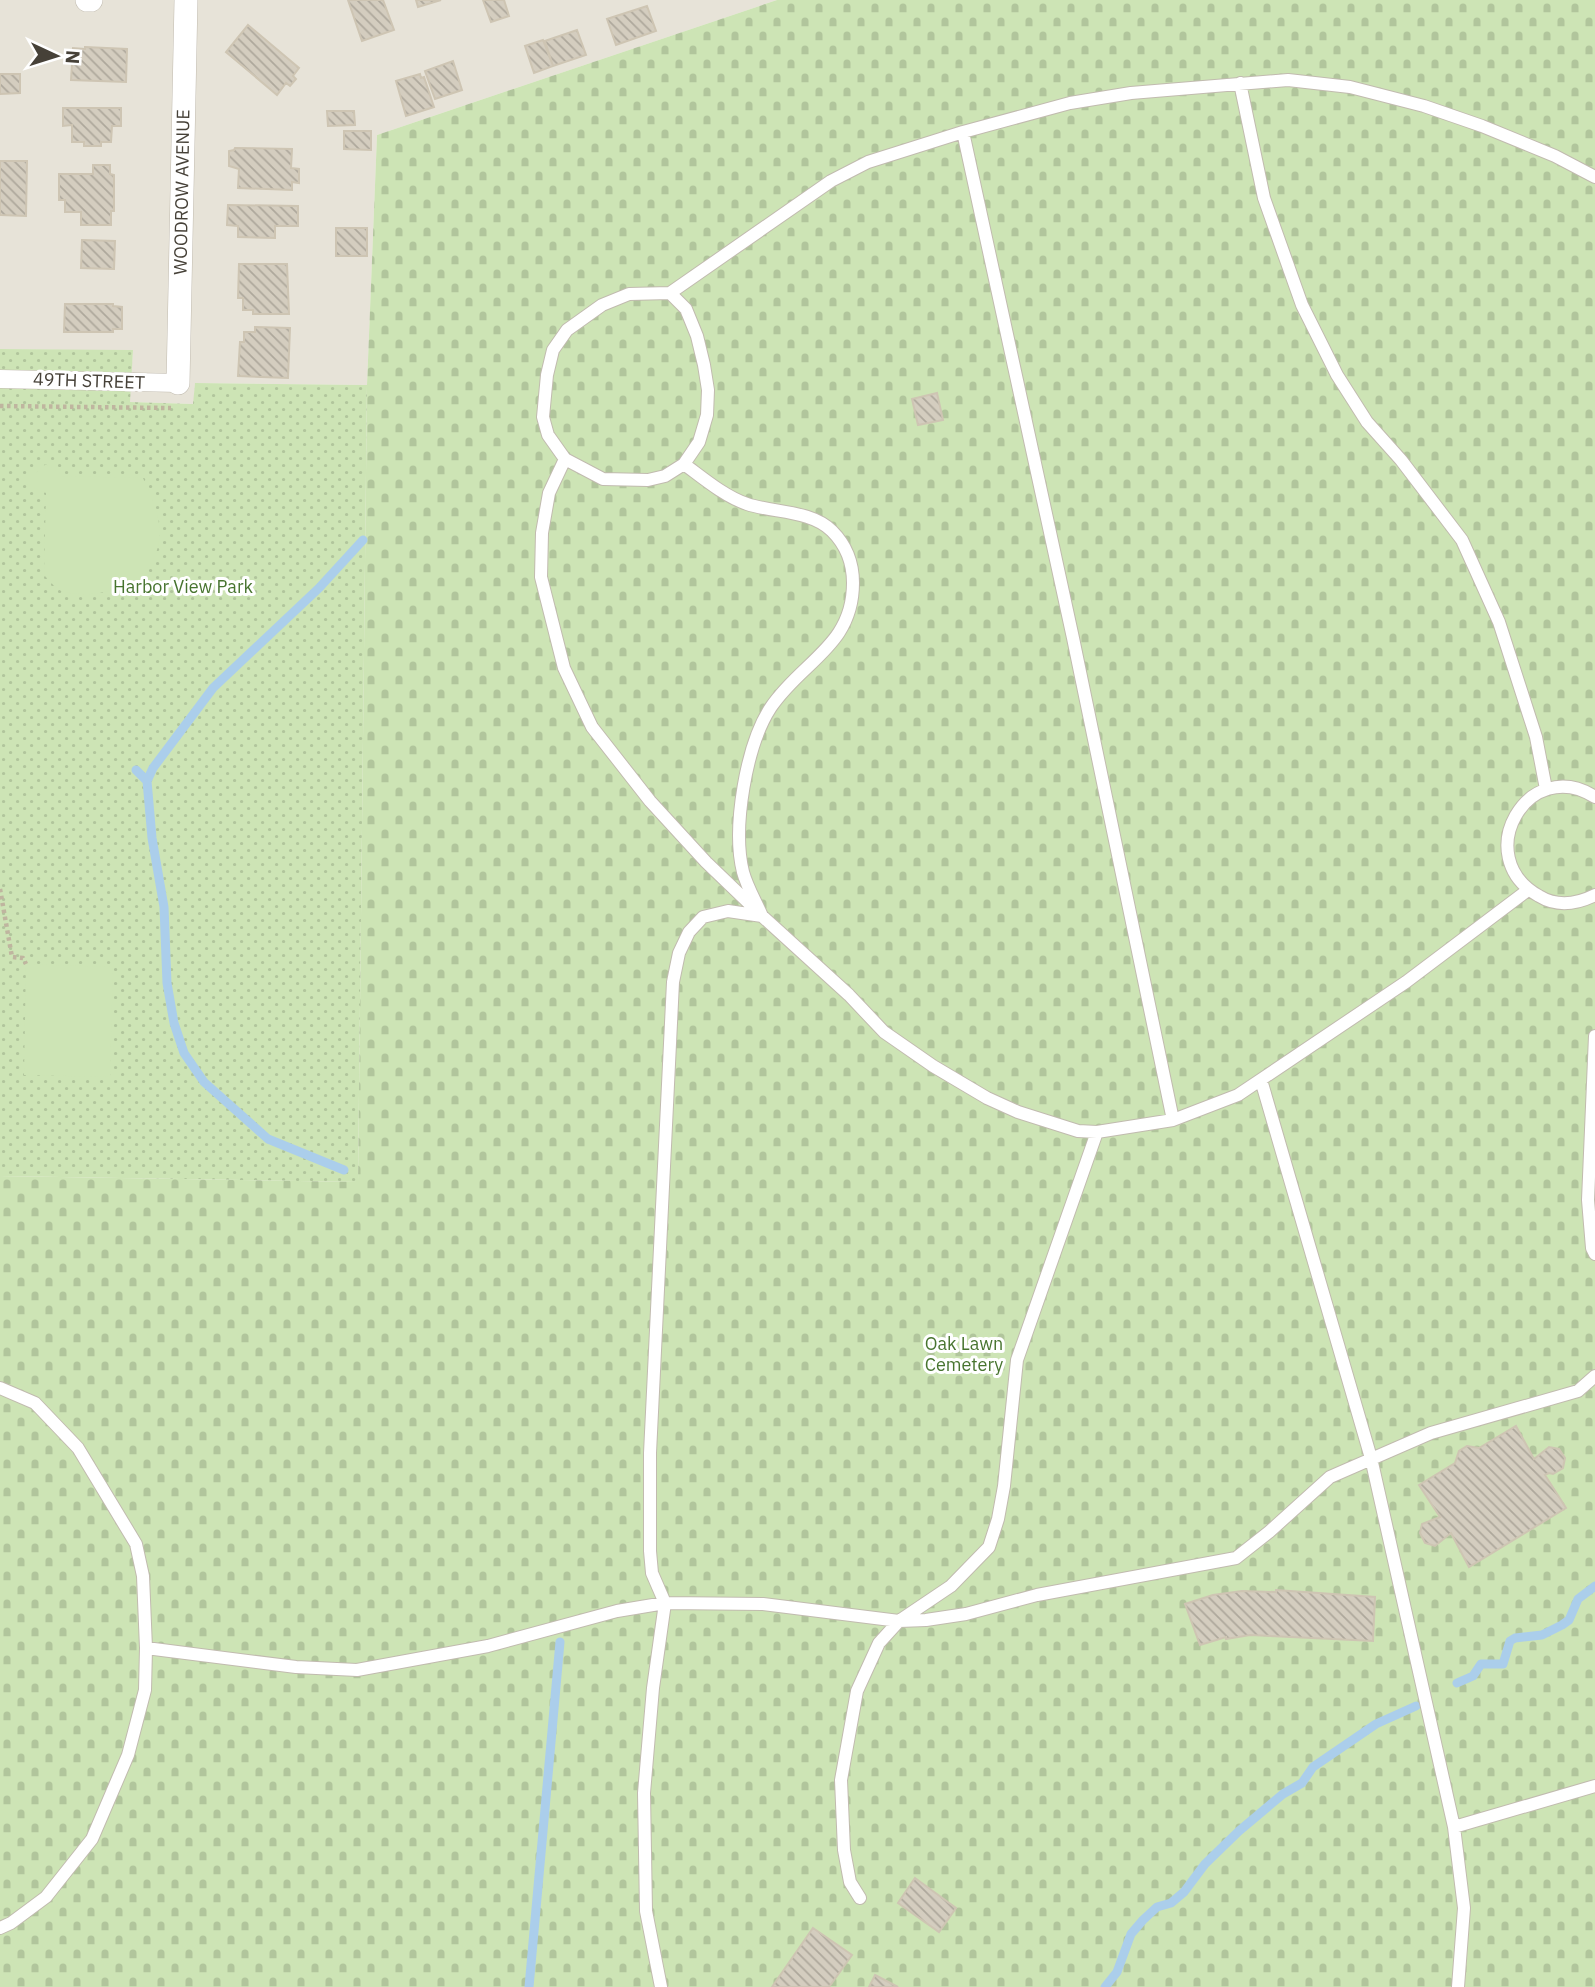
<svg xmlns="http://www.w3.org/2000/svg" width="1595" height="1987" viewBox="0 0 1595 1987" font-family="'IBM Plex Sans',sans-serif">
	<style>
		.residential { fill: #e7e3d8 }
		.grass { fill: url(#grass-dots) }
		.cemetery { fill: url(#cemetery-stones) }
		.pitch { fill: #cde4b5 }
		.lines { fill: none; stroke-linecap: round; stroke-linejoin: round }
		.stream { stroke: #abceeb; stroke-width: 9 }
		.building { fill: url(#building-back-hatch); stroke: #cec5b3; stroke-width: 2 }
		.service-casing { stroke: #c1bbaf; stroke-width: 14 }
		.pedestrian-casing { stroke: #c1bbaf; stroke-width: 19 }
		.minor-casing { stroke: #c1bbaf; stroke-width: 24 }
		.path { stroke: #bfb59f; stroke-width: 4.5; stroke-dasharray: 3.5 3.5; stroke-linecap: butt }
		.service { stroke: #fff; stroke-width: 12 }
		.pedestrian { stroke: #fff; stroke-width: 18 }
		.minor { stroke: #fff; stroke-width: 23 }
		.labels { text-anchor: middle; stroke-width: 6; stroke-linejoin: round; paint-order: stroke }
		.street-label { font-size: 18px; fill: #464138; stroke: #fff }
		.park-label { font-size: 18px; fill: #47742f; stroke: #fff }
	</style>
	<defs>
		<pattern id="grass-dots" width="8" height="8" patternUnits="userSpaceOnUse" patternTransform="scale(1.75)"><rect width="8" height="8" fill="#cde4b5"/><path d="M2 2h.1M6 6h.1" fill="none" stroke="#b1c59c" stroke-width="1.8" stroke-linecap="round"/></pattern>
		<pattern id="cemetery-stones" width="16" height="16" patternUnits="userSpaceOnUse" patternTransform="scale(1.75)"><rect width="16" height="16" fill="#cde4b5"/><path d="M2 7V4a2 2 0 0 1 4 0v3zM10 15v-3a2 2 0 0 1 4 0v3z" fill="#b1c59c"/></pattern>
		<pattern id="building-back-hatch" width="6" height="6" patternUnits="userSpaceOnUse" patternTransform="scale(1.75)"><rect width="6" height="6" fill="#d4cdbf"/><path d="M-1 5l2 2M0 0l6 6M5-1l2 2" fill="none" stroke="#aea89c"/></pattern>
	</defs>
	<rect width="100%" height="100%" fill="#f3f1e9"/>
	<path class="residential" d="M 0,0 L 777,0 L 377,135 L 367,385 L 195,383 L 194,404 L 129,402 L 133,351 L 0,349 Z"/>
	<path class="grass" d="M 0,349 L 133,350 L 130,402 L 193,404 L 195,383 L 367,385 L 358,1182 L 0,1176 Z"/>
	<path class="cemetery" d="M 777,0 L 1595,0 L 1595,1987 L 0,1987 L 0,1176 L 358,1182 L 367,385 L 377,135 Z"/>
	<path class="pitch" d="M 46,464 L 62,476 L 143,478 C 152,497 162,518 159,541 C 154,583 101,601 65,592 C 57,591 50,581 44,575 L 46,493 L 23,483 Z
		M 26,964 L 113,967 L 110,1077 L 24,1075 Z"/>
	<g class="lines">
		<path class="stream" d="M 136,770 L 147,781
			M 344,1170 L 268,1139 L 204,1082 L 184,1053 L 174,1023 L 167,983 L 164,907 L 152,838 L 147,781 L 153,768 L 213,688 L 319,588 L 363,540
			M 1457,1683 L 1473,1676 L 1481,1664 L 1503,1664 L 1510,1641 L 1515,1638 L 1542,1635 L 1562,1625 L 1569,1620 L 1578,1599 L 1595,1586
			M 529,1987 L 560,1642
			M 1105,1987 L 1117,1972 L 1131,1934 L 1143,1920 L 1157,1907 L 1171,1903 L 1184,1892 L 1205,1864 L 1239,1831 L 1283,1794 L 1302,1783 L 1313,1767 L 1376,1724 L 1416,1706"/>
	</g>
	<path class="building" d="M 348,0 L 383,0 L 394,30 L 362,41 Z
		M 416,0 L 441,0 L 418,7 Z
		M 483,0 L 504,0 L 509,16 L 491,22 Z
		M 647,6 L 656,31 L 616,45 L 607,19 Z
		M 248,25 L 299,68 L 293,76 L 296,79 L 290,86 L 286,83 L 277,95 L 226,52 Z
		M 577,30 L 586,55 L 553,66 L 545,41 Z
		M 543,40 L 553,66 L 534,73 L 525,46 Z
		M 85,47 L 127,49 L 126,82 L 71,80 L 73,48 L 85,49 Z
		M 453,61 L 462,90 L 435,99 L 425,71 Z
		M 0,74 L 20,74 L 20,93 L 0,94 Z
		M 420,74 L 421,78 L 424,77 L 434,107 L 406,116 L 396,81 Z
		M 63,108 L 121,108 L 121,126 L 112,126 L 111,142 L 101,142 L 101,146 L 84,146 L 84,142 L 72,142 L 72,125 L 63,126 Z
		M 327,111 L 354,111 L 355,125 L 328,126 Z
		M 344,131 L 371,131 L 371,150 L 344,149 Z
		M 235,148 L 292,149 L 291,168 L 299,169 L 299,183 L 292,182 L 292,190 L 238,188 L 239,169 L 229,166 L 229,151 L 234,150 Z
		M 0,161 L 27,161 L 26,216 L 0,215 Z
		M 93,165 L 110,165 L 110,174 L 114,175 L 114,211 L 111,211 L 111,225 L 81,225 L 81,212 L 65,212 L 65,200 L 59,200 L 59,174 L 93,174 Z
		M 228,205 L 298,206 L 298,226 L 275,226 L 275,238 L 238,237 L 238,226 L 227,225 Z
		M 336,228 L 367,228 L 367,256 L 336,256 Z
		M 82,240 L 115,241 L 114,269 L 81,268 Z
		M 239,264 L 287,264 L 289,314 L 253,314 L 253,310 L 243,310 L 243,298 L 238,298 Z
		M 65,304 L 113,304 L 113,306 L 122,307 L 122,329 L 113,329 L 113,332 L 64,332 Z
		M 255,327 L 290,328 L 288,378 L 238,376 L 240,342 L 244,342 L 244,332 L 255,332 Z
		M 937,393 L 943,420 L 918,425 L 912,399 Z
		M 1516,1426 L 1534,1459 L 1549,1447 L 1559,1449 L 1565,1458 L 1563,1468 L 1553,1474 L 1549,1473 L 1545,1475 L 1566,1508 L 1469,1567 L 1451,1533 L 1435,1546 L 1425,1543 L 1420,1533 L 1422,1524 L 1440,1517 L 1419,1485 L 1455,1463 L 1459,1451 L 1467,1446 L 1479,1448 Z
		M 1276,1590 L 1375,1597 L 1373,1641 L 1250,1635 L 1226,1639 L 1226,1637 L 1200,1645 L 1185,1604 L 1213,1595 L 1242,1591 L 1276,1592 Z
		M 915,1878 L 956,1908 L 939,1932 L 898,1903 Z
		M 813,1928 L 852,1955 L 829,1987 L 772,1987 Z
		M 875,1975 L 898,1987 L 869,1987 Z"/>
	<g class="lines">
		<defs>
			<path id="service" d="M 1240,83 L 1264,198 L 1302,305 L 1337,375 L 1367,422 L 1401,460 L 1462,540 L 1499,622 L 1536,737 L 1546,789
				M 963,132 L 1073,638 L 1173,1120
				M 670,293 L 686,309 L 697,336 L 704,365 L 708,390 L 707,415 L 699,442 L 684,464 L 665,476 L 648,480 L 603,479 L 565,459 L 548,435 L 543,417 L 547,375 L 553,350 L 567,330 L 602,305 L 629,294 L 670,293 L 831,181 L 868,162 L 963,132 L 1070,103 L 1131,93 L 1288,80 L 1350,87 L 1424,106 L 1482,126 L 1555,156 L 1595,177
				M 565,459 L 549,493 L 542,533 L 541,577 L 564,668 L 592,727 L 650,801 L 706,862 L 756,910
				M 684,464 C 703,478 724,496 747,504 C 774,513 811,510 832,531 C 847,546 853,563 853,583 C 853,646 802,661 771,707 C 746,745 732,828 743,872 C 747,887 756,902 762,916
				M 1595,797 C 1528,754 1469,857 1539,896 C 1557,907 1577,904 1595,895
				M 1595,1036 L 1588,1200 L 1592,1248 L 1595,1254
				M 1261,1080 L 1371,1458 L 1454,1827 L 1595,1786
				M 0,1388 L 35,1403 L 78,1448 L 136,1544 L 143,1576 L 146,1648 L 145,1690 L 128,1755 L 92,1839 L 46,1897 L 11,1923 L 0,1928
				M 146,1648 L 296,1667 L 357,1670 L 488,1646 L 617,1611 L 665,1603 L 763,1604 L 899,1621 L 926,1620 L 966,1614 L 1037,1595 L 1236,1558 L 1269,1532 L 1330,1477 L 1431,1433 L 1578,1391 L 1595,1376
				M 1454,1827 L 1464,1908 L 1458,1987
				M 860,1898 L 850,1882 L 844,1850 L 841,1780 L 857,1691 L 879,1643 L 899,1621 L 951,1586 L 989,1547 L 998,1519 L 1004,1486 L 1017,1360 L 1097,1132
				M 661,1987 L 646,1911 L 644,1793 L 653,1688 L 665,1603 L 652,1573 L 650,1551 L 650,1453 L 673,982 L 679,953 L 689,932 L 703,917 L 728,911 L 762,916 L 849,995 L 884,1032 L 933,1066 L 987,1098 L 1018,1112 L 1078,1131 L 1097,1132 L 1173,1120 L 1238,1095 L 1406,982 L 1528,890"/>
			<path id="pedestrian" d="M 0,379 L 178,383"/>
			<path id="minor" d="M 87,0 L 91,0
				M 178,383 L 186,0"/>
		</defs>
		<use href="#service" class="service-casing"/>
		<use href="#pedestrian" class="pedestrian-casing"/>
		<use href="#minor" class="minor-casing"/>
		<path class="path" d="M 0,406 L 171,408
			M 0,889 L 12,957 L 23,958 L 26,964"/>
		<use href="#service" class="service"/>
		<use href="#pedestrian" class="pedestrian"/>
		<use href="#minor" class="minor"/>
	</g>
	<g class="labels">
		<g class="street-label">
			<text transform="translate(182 192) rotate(-89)" y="6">WOODROW AVENUE</text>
			<text transform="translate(89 381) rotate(2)" y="6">49TH STREET</text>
		</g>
		<g class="park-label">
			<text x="183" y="593">Harbor View Park</text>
			<text x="964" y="1350">Oak Lawn<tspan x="964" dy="21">Cemetery</tspan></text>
		</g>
	</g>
	<g transform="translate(56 56) rotate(94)" stroke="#ffffff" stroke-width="5" paint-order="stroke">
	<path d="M0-5L12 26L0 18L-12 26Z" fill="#464138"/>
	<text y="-10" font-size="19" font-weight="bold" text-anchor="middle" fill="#464138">N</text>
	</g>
</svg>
